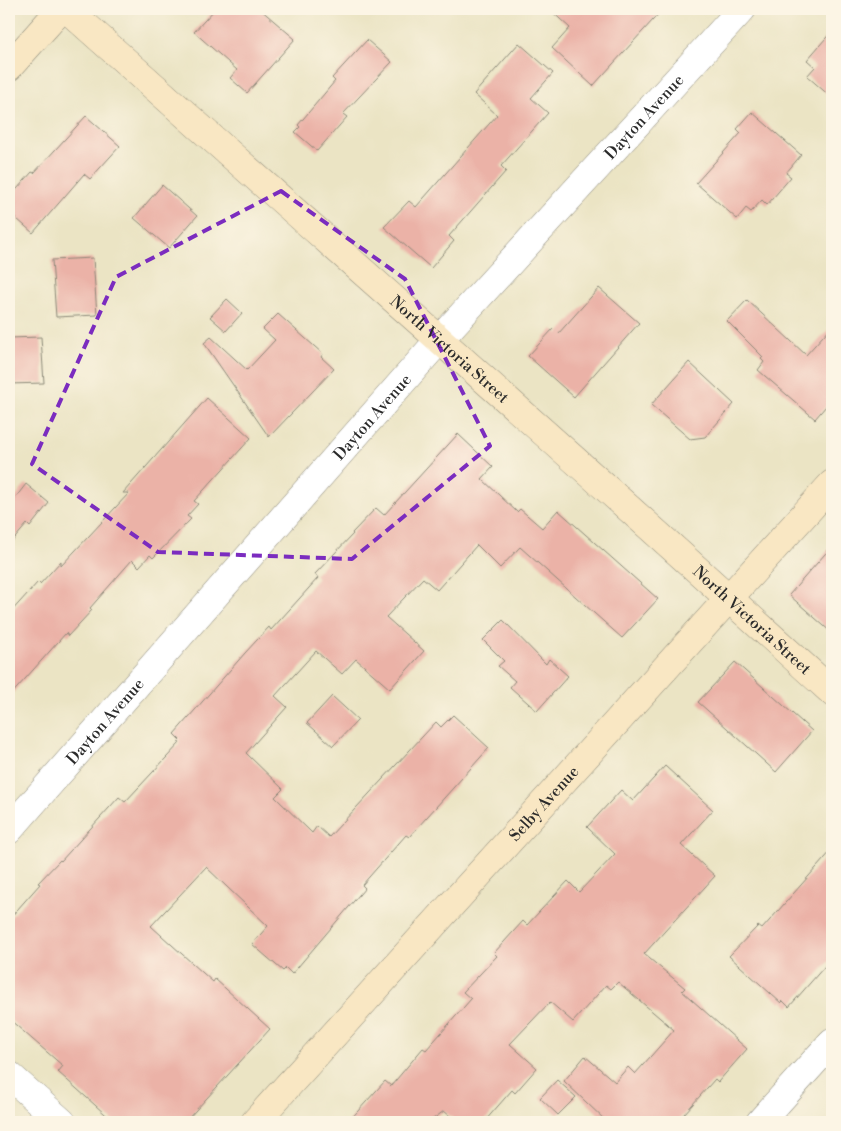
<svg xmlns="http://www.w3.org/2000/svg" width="841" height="1131" viewBox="0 0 841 1131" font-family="'Libre Bodoni',serif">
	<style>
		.building { fill: #ebb2a7 }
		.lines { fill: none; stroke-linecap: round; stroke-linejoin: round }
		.street-casing { stroke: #8b8878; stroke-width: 29 }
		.secondary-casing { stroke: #8b8878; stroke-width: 29 }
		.street { stroke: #fff; stroke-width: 28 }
		.secondary { stroke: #f9e7c3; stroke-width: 28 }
		.marked { fill: none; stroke: #7b2cbf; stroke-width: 4; stroke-dasharray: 10 6; stroke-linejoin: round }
		.labels { text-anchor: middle; stroke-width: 4; stroke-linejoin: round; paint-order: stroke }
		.street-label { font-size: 16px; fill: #2b2b2b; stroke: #fcf5e5 }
	</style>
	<rect width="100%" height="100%" fill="#fcf5e5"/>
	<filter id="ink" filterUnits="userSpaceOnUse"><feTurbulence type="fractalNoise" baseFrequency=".02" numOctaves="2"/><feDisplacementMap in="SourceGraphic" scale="10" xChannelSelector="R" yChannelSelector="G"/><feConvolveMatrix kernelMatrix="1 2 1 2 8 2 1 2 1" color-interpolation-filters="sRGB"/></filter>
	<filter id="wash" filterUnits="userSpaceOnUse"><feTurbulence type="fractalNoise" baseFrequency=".0096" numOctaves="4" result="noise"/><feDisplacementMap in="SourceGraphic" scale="20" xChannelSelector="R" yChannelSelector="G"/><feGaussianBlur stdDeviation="1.12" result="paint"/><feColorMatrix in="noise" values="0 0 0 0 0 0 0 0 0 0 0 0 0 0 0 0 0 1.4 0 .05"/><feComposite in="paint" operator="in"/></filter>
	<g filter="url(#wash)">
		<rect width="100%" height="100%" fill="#ebe4c4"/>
		<g id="blocks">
			<path class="building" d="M 215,9 L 260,9 L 295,39 L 247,93 L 230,78 L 237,70 L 194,32 Z
				M 549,9 L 663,9 L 593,86 L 552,48 L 570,28 Z
				M 832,31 L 832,98 L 807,76 L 815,67 L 807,60 Z
				M 367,40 L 392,62 L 343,114 L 347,117 L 317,151 L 295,132 L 300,127 L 298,125 L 335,81 L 332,78 Z
				M 519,43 L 553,73 L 531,98 L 548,113 L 501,166 L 506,171 L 449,236 L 454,241 L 431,268 L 384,227 L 409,201 L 416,207 L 497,115 L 474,94 Z
				M 752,112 L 801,155 L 786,173 L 791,177 L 767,205 L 762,200 L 751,212 L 746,208 L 737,219 L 696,183 L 741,133 L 737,129 Z
				M 86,116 L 120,146 L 90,179 L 84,174 L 33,233 L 9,212 L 9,198 L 32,172 L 34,173 Z
				M 162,185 L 197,216 L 169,248 L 134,218 Z
				M 93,258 L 97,315 L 56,317 L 52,260 Z
				M 599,288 L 639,323 L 574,397 L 528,356 L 553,329 L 558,334 Z
				M 227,299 L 242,313 L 226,331 L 210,317 Z
				M 747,300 L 806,355 L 832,326 L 832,399 L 815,419 L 758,370 L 764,362 L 761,359 L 763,357 L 727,321 Z
				M 278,314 L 323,354 L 321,357 L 334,369 L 269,437 L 204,343 L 211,337 L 247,370 L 275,340 L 263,329 Z
				M 41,337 L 44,383 L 9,384 L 9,338 Z
				M 689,362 L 734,404 L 705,437 L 690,439 L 651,405 Z
				M 207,398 L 251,438 L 194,501 L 198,504 L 187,516 L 191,519 L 153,558 L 150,555 L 139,567 L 132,560 L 90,608 L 92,610 L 68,636 L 66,633 L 9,697 L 9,614 L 38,582 L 40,584 L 61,561 L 61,566 L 129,493 L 123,493 Z
				M 458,434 L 493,467 L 482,479 L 517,512 L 520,509 L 542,528 L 558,510 L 658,599 L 622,638 L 520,547 L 500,568 L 477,545 L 437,590 L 423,578 L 386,617 L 424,651 L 390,689 L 356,659 L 342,674 L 316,651 L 275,696 L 287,707 L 246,753 L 283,789 L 275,797 L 312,833 L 317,826 L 329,837 L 436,722 L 441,727 L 453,715 L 489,748 L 409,837 L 406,835 L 362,885 L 365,888 L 292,974 L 286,968 L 283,971 L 252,944 L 268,926 L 206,867 L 151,926 L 213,982 L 215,979 L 270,1029 L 185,1122 L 114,1122 L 58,1072 L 63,1066 L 9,1019 L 9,919 L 40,884 L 38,883 L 60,860 L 61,861 L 119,797 L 125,802 L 180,743 L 178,742 L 180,740 L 174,734 L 245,653 L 269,627 L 271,630 L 318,578 L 315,574 L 353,534 L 352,533 L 376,508 L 384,515 Z
				M 26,484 L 49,503 L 30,527 L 27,524 L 9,545 L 9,506 Z
				M 832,546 L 832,633 L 789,595 Z
				M 503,620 L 546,664 L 549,659 L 568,676 L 537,711 L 510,687 L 515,681 L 498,666 L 504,661 L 483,640 Z
				M 735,662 L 812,731 L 776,772 L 698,702 Z
				M 332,696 L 358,720 L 333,746 L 307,723 Z
				M 665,766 L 713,810 L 681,845 L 715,876 L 644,954 L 685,988 L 682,991 L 747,1049 L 718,1082 L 715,1079 L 677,1122 L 607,1122 L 564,1081 L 585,1056 L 615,1082 L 628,1067 L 635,1074 L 674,1030 L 618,982 L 611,989 L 606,985 L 573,1022 L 550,1002 L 510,1044 L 537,1068 L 515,1093 L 512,1090 L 484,1122 L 457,1122 L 444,1111 L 429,1122 L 348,1122 L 385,1081 L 391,1086 L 423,1048 L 426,1050 L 471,999 L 463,992 L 497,956 L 494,953 L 523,921 L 527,925 L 568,881 L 579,892 L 615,854 L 587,827 L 621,790 L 633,801 Z
				M 832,850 L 832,958 L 789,1007 L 783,1001 L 781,1003 L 729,956 L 758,926 L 762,929 Z
				M 557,1080 L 576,1097 L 558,1115 L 540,1098 Z"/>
		</g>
	</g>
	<g filter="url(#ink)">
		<use href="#blocks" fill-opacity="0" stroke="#8b8878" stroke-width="1"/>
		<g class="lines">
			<defs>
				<g id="street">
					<path id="s1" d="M 9,830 L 439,340 L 742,9"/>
					<path d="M 9,1075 L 62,1122"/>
					<path d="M 760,1122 L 832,1042"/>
				</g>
				<g id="secondary">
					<path id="s2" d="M 67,9 C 322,237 580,461 832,692"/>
					<path d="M 9,67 L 61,9"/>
					<path id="s3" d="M 255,1122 L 832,484"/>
				</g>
			</defs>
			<use href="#street" class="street-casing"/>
			<use href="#secondary" class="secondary-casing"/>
			<use href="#street" class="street"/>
			<use href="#secondary" class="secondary"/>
		</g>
	</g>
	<path class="marked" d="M 281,191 L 405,279 L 490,446 L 352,559 L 158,552 L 32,464 L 116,277 Z"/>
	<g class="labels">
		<g class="street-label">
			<text dy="6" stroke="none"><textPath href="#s1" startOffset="955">Dayton Avenue</textPath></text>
			<text dy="6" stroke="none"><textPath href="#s2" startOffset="512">North Victoria Street</textPath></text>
			<text dy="6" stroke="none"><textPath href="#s1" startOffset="550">Dayton Avenue</textPath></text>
			<text dy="6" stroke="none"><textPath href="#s2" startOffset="918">North Victoria Street</textPath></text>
			<text dy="6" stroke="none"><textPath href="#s1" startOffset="145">Dayton Avenue</textPath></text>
			<text dy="6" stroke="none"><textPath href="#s3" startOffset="430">Selby Avenue</textPath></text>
		</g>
	</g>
	<rect width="841" height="1131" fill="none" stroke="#fcf5e5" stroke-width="30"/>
</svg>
